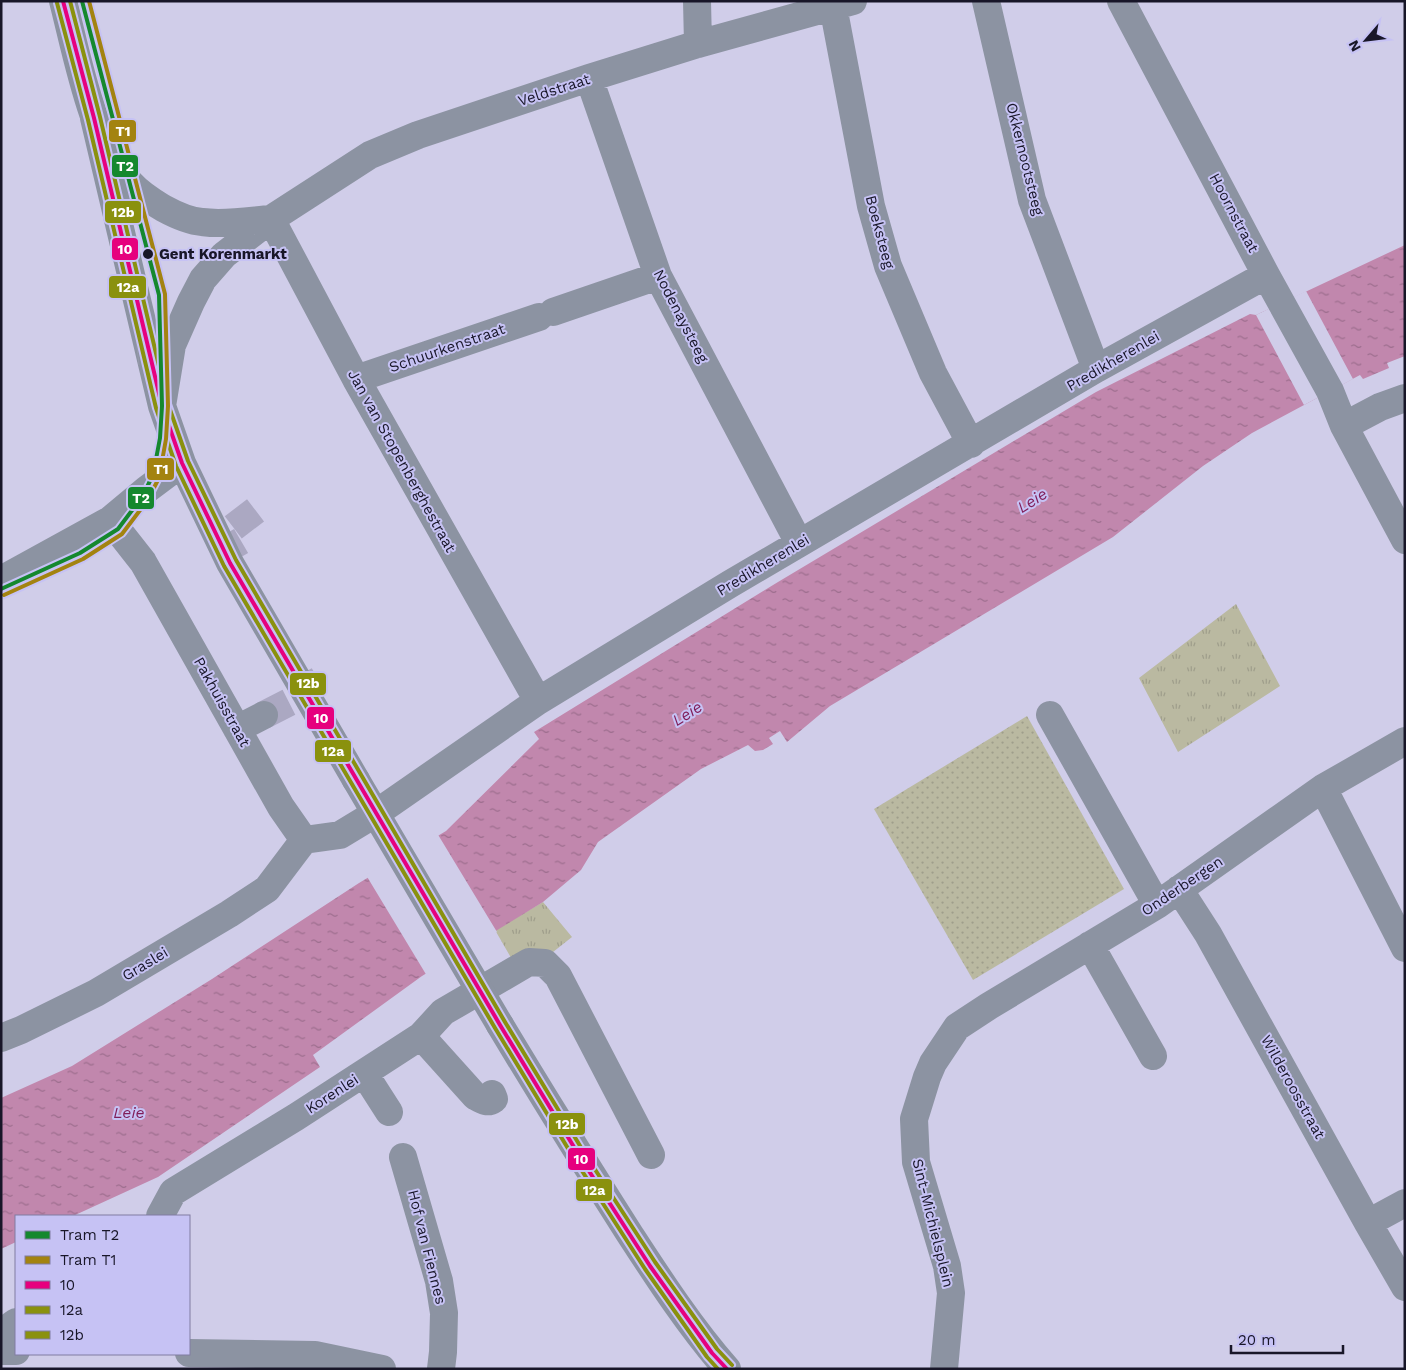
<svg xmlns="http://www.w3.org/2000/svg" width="1406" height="1370" viewBox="0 0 1406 1370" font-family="'Work Sans',sans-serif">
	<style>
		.grass { fill: url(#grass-tufts) }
		.park { fill: url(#park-dots) }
		.water { fill: url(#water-ripples) }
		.pier { fill: #d0cde9 }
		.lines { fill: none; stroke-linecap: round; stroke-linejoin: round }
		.minor-tunnel { stroke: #aba8c2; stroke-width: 28; stroke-dasharray: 28 14; stroke-linecap: butt }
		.minor { stroke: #8c93a2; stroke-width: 28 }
		.tram { stroke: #979aab; stroke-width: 1 }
		.minor-bridge { stroke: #8c93a2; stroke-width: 28 }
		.bus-1-casing { stroke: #c6c2f4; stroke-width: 8 }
		.bus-2-casing { stroke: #c6c2f4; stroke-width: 8 }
		.bus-3-casing { stroke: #c6c2f4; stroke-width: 8 }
		.bus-1 { stroke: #e6007e; stroke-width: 4 }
		.bus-2 { stroke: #8a910e; stroke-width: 4 }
		.bus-3 { stroke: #8a910e; stroke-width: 4 }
		.tram-1-casing { stroke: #c6c2f4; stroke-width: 8 }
		.tram-2-casing { stroke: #c6c2f4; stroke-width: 8 }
		.tram-1 { stroke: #15882e; stroke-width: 4 }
		.tram-2 { stroke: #a38310; stroke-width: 4 }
		.stop-dot { fill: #181628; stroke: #c6c2f4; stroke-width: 2 }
		.labels { text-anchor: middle; stroke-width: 4; stroke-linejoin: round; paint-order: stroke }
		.street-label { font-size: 15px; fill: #181628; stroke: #c6c2f4 }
		.stop-label { font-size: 15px; font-weight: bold; fill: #181628; stroke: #c6c2f4; text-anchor: start }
		.water-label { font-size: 16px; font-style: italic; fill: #7f1c58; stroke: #c6c2f4 }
		.line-badge { stroke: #c6c2f4; stroke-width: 2 }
		.badge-label { font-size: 14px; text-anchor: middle; font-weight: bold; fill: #fff }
	</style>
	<defs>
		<pattern id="grass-tufts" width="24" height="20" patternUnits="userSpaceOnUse" patternTransform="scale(1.25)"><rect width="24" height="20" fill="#bab9a1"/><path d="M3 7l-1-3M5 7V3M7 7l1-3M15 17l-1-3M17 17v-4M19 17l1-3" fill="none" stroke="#9f9e8b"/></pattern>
		<pattern id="park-dots" width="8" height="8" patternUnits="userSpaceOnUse" patternTransform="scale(1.25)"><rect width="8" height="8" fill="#bab9a1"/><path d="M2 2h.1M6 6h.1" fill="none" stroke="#9f9e8b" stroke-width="1.8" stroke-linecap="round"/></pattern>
		<pattern id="water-ripples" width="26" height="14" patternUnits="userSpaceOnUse" patternTransform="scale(1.25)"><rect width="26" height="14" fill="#c187ad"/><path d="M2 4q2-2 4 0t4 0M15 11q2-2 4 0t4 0" fill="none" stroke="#9c6d8d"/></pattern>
	</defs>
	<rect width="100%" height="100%" fill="#d0cde9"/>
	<path class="grass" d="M 1236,604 L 1280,686 L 1178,752 L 1139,678 Z
		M 543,902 L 572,937 L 548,956 L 514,963 L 495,930 Z"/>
	<path class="park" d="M 1027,716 L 1124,889 L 973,980 L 874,809 Z"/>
	<path class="water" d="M 1405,245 L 1405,356 L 1387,363 L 1389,368 L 1363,379 L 1360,375 L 1252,433 L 1203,466 L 1113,537 L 830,706 L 787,742 L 780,731 L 769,738 L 773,744 L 763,750 L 755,751 L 748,745 L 701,769 L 598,842 L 581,870 L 543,902 L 422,976 L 313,1055 L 320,1067 L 158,1177 L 73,1216 L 16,1216 L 16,1242 L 1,1249 L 1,1098 L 72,1066 L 212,979 L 359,883 L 446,831 L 539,739 L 534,732 L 778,582 L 1096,392 L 1250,314 L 1256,315 Z"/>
	<path class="pier" d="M 1306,291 L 1353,379 L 1304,405 L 1256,315 Z
		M 437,833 L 497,932 L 427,976 L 366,875 Z"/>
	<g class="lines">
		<path class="minor-tunnel" d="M 236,560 L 222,536 L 256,510
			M 264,715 L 309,692 L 299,674"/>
		<path class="minor" d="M 63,1 C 77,55 92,141 130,183 C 139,193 151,201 163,208 C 174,214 189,221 202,222 C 225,225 248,221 271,219
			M 697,1 L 698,44
			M 986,1 L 1032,200 L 1096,369
			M 1121,1 L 1266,275 L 1330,391 L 1344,426 L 1405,540
			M 833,6 L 871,206 L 888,266 L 933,373 L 971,444
			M 589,78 L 658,276 L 799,543
			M 94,118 L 162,406 L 182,463 L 230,563 L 356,780
			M 271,219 L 356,379 L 538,701
			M 553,312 L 658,276
			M 356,379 L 539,317
			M 162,406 L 172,345 L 191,302 L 203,279 L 224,255 L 271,219 L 370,155 L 418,135 L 589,78 L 698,44 L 853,1
			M 1344,426 L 1380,407 L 1405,398
			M 110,520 L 143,562 L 281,807 L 304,840
			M 1,580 L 110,520 L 146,490 L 182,463
			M 1050,715 L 1157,905
			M 237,729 L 264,715
			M 1323,788 L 1405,948
			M 1179,889 L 1208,934 L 1368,1223 L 1405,1287
			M 1090,945 L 1153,1056
			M 500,1025 C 542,1095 585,1164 629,1233 C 659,1279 690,1327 727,1369
			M 421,1036 L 443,1012 L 529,962 L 545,963 L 558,976 L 651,1155
			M 1,1038 L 21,1030 L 96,993 L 229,914 L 267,889 L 304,840 L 340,835 L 378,812 L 538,701 L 730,584 L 1096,369 L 1266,275
			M 364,1073 L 389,1112
			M 403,1157 L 439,1281 L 444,1313 L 443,1352 L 441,1369
			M 160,1216 L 173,1192 L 296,1117 L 421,1036 L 475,1096 C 482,1100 487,1104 494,1099 L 492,1094
			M 1368,1223 L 1405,1203
			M 1,1333 L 16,1322
			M 1,1351 L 16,1351
			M 189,1353 L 315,1355 L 382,1369
			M 944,1369 L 951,1293 L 947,1266 L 916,1162 L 914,1119 L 927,1077 L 933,1063 L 957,1027 L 989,1006 L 1157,905 L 1323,788 L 1405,741"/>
		<path class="tram" d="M 94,118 L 125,240 L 139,365"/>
		<path class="minor-bridge" d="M 356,780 L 500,1025"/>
		<defs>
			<path id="bus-1" d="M 63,1 L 94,118 L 162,406 L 182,463 L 230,563 L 500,1025 L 580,1157 L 650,1266 L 712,1353 L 727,1369"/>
			<path id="bus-2" d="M 57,3 L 88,120 L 156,408 L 176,466 L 224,566 L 495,1028 L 575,1160 L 645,1269 L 707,1357 L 718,1369"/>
			<path id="bus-3" d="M 70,1 L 100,117 L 168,404 L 188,461 L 236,560 L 505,1022 L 585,1154 L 655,1262 L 717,1349 L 732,1365"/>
		</defs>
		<use href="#bus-1" class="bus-1-casing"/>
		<use href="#bus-2" class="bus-2-casing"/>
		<use href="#bus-3" class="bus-3-casing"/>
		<use href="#bus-1" class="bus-1"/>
		<use href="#bus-2" class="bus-2"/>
		<use href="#bus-3" class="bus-3"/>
		<defs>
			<path id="tram-1" d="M 1,589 L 80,553 L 118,529 L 142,497 L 153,475 L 160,438 L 162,406 L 159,295 L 82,1"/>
			<path id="tram-2" d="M 4,595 L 83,559 L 122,534 L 147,501 L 159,478 L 166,439 L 168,406 L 165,294 L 89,1"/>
		</defs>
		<use href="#tram-1" class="tram-1-casing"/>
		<use href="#tram-2" class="tram-2-casing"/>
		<use href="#tram-1" class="tram-1"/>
		<use href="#tram-2" class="tram-2"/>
	</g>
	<circle class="stop-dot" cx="148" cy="254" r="6"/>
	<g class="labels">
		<g class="street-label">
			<text transform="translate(554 90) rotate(-18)" y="5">Veldstraat</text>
			<text transform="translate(1025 159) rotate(76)" y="5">Okkernootsteeg</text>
			<text transform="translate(1234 213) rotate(62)" y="5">Hoornstraat</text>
			<text transform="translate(880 232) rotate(75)" y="5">Boeksteeg</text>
			<text transform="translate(681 316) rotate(63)" y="5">Nodenaysteeg</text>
			<text transform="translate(447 348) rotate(-19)" y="5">Schuurkenstraat</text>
			<text transform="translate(1113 361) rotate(-30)" y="5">Predikherenlei</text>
			<text transform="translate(402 461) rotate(61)" y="5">Jan van Stopenberghestraat</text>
			<text transform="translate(763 565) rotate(-31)" y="5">Predikherenlei</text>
			<text transform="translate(222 702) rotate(61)" y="5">Pakhuisstraat</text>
			<text transform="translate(1182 886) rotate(-34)" y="5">Onderbergen</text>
			<text transform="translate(145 964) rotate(-31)" y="5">Graslei</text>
			<text transform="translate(1293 1087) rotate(61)" y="5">Wilderoosstraat</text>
			<text transform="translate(332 1094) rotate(-33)" y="5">Korenlei</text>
			<text transform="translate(933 1223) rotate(76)" y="5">Sint-Michielsplein</text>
			<text transform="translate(427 1247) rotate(76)" y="5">Hof van Fiennes</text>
		</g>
		<g class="stop-label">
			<text x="159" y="259">Gent Korenmarkt</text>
		</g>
		<g class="water-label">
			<text transform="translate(1032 500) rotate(-32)" y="6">Leie</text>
			<text transform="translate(687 713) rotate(-32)" y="6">Leie</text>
			<text x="129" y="1118">Leie</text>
		</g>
	</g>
	<g class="line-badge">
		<rect x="108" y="119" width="29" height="24" rx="5" fill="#a38310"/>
		<rect x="111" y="154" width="28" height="24" rx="5" fill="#15882e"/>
		<rect x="104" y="200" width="38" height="24" rx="5" fill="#8a910e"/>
		<rect x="111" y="237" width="28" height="24" rx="5" fill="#e6007e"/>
		<rect x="108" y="275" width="39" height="24" rx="5" fill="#8a910e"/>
		<rect x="146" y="457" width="29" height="24" rx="5" fill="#a38310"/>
		<rect x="127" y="486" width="28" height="24" rx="5" fill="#15882e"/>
		<rect x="289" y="672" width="38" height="24" rx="5" fill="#8a910e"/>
		<rect x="306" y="706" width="29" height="24" rx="5" fill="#e6007e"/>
		<rect x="314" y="739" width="38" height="24" rx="5" fill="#8a910e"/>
		<rect x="548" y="1112" width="38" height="24" rx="5" fill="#8a910e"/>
		<rect x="567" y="1147" width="29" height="24" rx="5" fill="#e6007e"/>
		<rect x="575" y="1178" width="38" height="24" rx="5" fill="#8a910e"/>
	</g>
	<g class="badge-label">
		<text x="123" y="136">T1</text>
		<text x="125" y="171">T2</text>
		<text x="123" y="217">12b</text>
		<text x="125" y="254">10</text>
		<text x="128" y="292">12a</text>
		<text x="161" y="474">T1</text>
		<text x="141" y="503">T2</text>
		<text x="308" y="688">12b</text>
		<text x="321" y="723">10</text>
		<text x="333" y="756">12a</text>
		<text x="567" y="1129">12b</text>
		<text x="581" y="1164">10</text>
		<text x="594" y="1195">12a</text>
	</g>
	<rect width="1406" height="1370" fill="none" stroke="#181628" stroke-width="5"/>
	<rect x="15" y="1215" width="175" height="140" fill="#c6c2f4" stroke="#807da2"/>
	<rect x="25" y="1231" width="25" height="8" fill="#15882e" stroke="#807da2"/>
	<text x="60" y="1240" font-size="15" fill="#181628">Tram T2</text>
	<rect x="25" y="1256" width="25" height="8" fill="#a38310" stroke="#807da2"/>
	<text x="60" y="1265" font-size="15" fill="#181628">Tram T1</text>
	<rect x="25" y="1281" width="25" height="8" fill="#e6007e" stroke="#807da2"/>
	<text x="60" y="1290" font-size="15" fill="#181628">10</text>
	<rect x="25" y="1306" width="25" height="8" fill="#8a910e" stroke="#807da2"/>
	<text x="60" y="1315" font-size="15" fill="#181628">12a</text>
	<rect x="25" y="1331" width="25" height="8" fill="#8a910e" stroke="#807da2"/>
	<text x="60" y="1340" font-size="15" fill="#181628">12b</text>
	<g transform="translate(1366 40) rotate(242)" stroke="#c6c2f4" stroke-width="4" paint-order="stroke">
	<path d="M0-4L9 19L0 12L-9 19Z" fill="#181628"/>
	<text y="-8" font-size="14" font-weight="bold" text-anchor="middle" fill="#181628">N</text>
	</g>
	<path d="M1231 1345v8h112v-8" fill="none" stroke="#181628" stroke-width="2.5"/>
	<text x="1238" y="1345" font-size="15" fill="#181628" stroke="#c6c2f4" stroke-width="4" paint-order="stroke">20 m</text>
</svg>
